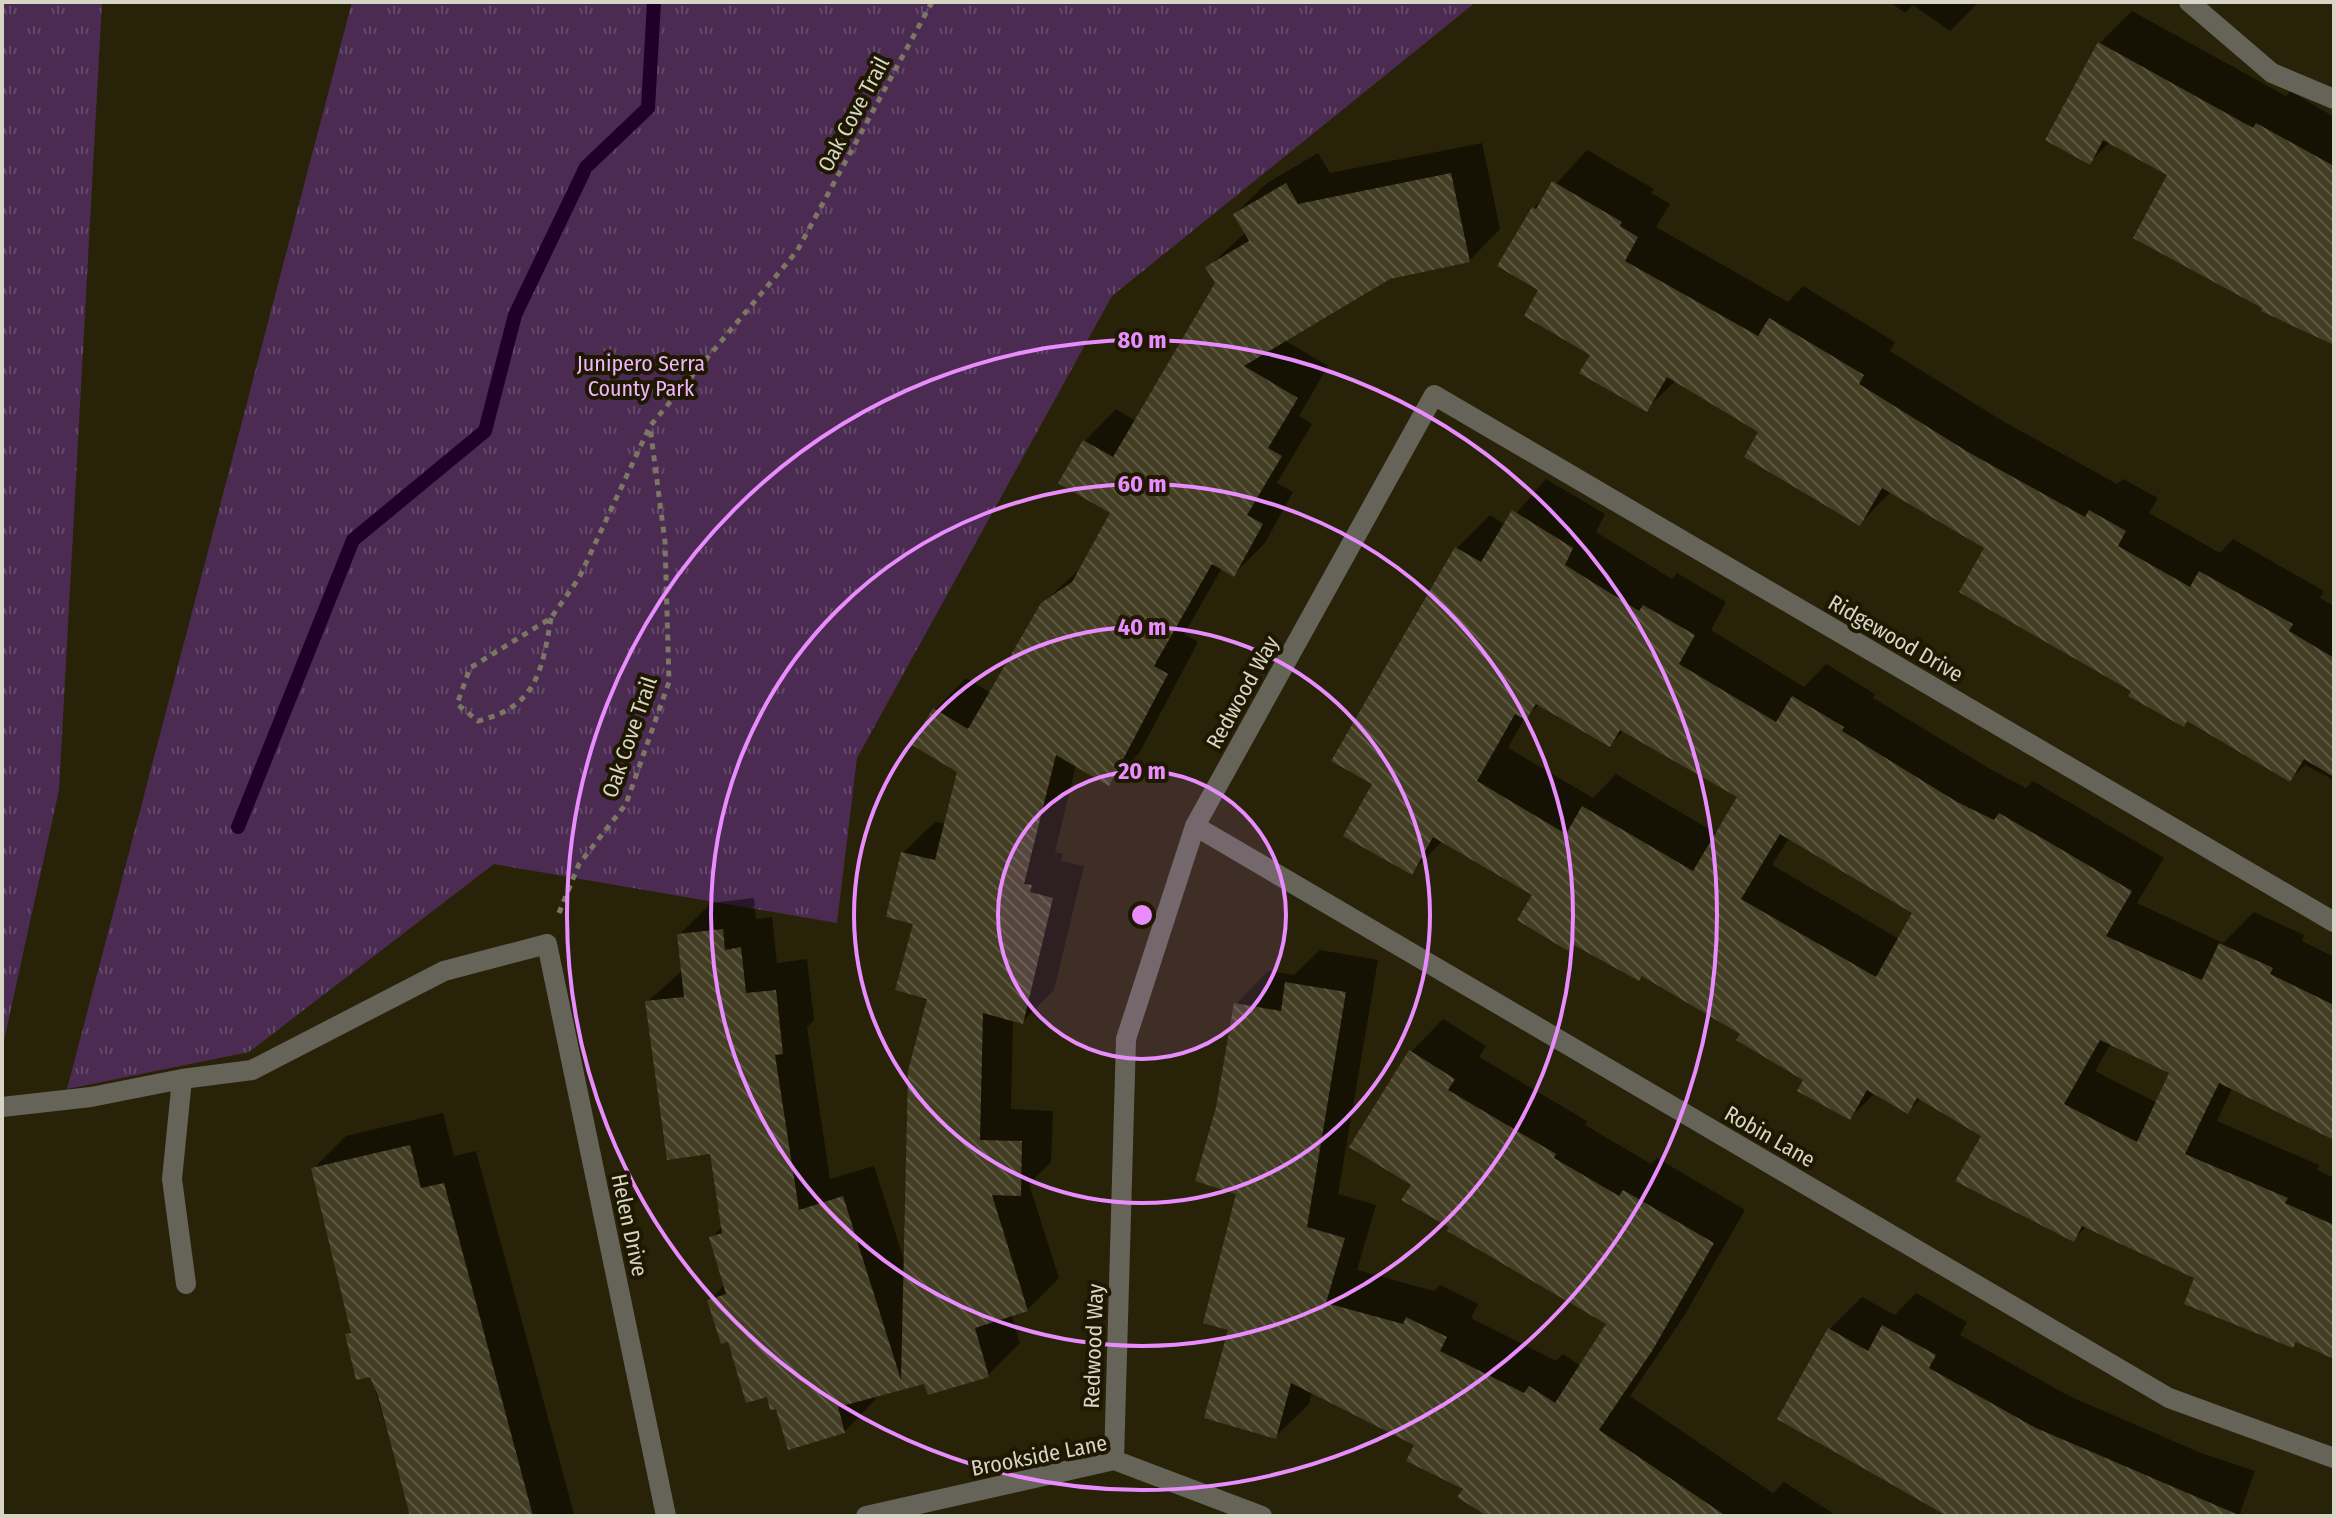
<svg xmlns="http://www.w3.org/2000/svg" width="2336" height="1518" viewBox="0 0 2336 1518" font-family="'Fira Sans Condensed',sans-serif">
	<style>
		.park { fill: url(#park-tufts) }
		.shadow { fill: #0007; fill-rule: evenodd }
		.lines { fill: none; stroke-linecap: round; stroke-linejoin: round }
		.stream { stroke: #200028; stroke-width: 14 }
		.building { fill: url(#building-back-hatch); fill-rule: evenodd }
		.path { stroke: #7b7762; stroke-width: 5; stroke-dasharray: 6 6; stroke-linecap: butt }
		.minor { stroke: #666458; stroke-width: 20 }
		.ring { fill: none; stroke: #e98dfe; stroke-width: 4 }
		.labels { text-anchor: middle; stroke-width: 8; stroke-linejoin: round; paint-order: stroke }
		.street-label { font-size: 22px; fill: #d8d5c6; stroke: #1e1801 }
		.park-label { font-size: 22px; fill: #efb6fc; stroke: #1e1801 }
		.centre { fill: #e98dfe; stroke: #1e1801; stroke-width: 4 }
		.ring-label { font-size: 24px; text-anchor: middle; font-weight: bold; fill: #e98dfe; stroke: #1e1801; stroke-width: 8; stroke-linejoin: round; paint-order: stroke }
	</style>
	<defs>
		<pattern id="park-tufts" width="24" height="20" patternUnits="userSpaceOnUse" patternTransform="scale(2)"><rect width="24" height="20" fill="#4b2b52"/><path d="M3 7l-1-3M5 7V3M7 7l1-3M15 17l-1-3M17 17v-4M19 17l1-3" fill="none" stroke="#644969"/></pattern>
		<pattern id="building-back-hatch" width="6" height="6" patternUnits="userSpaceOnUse" patternTransform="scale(2)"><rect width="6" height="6" fill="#433d24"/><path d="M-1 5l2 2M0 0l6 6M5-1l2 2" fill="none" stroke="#5d5842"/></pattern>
	</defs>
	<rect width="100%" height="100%" fill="#282208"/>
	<path class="park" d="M 2,2 L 102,2 L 59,790 L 2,1049 Z
		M 352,2 L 1476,2 L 1112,296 L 857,758 L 837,923 L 494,864 L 249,1052 L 67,1089 Z"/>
	<path class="shadow" d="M 1890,2 L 1979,2 L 1950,31 L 1913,5 L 1905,13 Z
		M 2132,11 L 2286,96 L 2290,91 L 2334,117 L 2334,343 L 2169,174 L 2110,142 L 2090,162 L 2099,44 Z
		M 1482,143 L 1500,229 L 1469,261 L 1389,277 L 1284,340 L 1328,366 L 1299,416 L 1312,424 L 1277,483 L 1293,492 L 1265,543 L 1234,574 L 1222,568 L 1184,634 L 1198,642 L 1140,752 L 1108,784 L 1076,765 L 1055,852 L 1063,854 L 1061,861 L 1084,866 L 1054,990 L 1022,1022 L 1013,1019 L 1011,1109 L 1053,1111 L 1051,1162 L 1029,1184 L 1059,1278 L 1027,1310 L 1011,1314 L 1020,1343 L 988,1375 L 926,1381 L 874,1395 L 875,1400 L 844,1432 L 777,1406 L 729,1339 L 710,1300 L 725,1284 L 711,1238 L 723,1226 L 712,1151 L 647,1002 L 683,970 L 679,935 L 711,903 L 754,898 L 756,919 L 772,917 L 777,963 L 807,959 L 814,1020 L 807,1027 L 830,1179 L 874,1166 L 905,1263 L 930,998 L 903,853 L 935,822 L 946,824 L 959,771 L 935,710 L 966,678 L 991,693 L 1042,604 L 1083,566 L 1113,513 L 1085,441 L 1116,409 L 1136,421 L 1217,283 L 1208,267 L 1246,232 L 1235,214 L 1267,183 L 1318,153 L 1330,173 Z
		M 1587,150 L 1654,189 L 1651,193 L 1670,204 L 1656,227 L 1788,302 L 1803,286 L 1895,342 L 1890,351 L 2001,420 L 2117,484 L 2123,479 L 2158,498 L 2149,513 L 2220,553 L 2233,539 L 2324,591 L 2320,598 L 2334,606 L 2334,780 L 2305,765 L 2290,780 L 2189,719 L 2184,724 L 2134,690 L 1986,548 L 1891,492 L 1860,523 L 1761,431 L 1676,380 L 1646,410 L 1593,354 L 1541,290 L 1534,208 Z
		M 1546,479 L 1605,514 L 1596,532 L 1672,579 L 1677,573 L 1726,602 L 1711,630 L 1804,687 L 1826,664 L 1875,694 L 1873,698 L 1990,769 L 2026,788 L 2033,781 L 2164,858 L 2137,903 L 2223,943 L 2254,912 L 2304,935 L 2302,941 L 2334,957 L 2334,1129 L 2232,1088 L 2217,1121 L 2319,1165 L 2317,1170 L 2334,1178 L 2334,1357 L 2298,1341 L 2293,1346 L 2197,1277 L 2087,1226 L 2073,1240 L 1984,1136 L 1921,1098 L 1908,1112 L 1875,1093 L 1850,1118 L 1806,1080 L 1743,1033 L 1643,974 L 1574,942 L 1568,948 L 1534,894 L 1443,840 L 1412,872 L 1375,784 L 1333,760 L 1457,548 L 1490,515 L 1506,525 ZM 1540,704 L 1610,745 L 1624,730 L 1740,796 L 1717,834 L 1616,774 L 1593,798 L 1508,748 L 1525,717 ZM 1789,838 L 1914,912 L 1899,939 L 1772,865 ZM 2111,1043 L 2172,1072 L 2157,1103 L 2095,1071 Z
		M 1320,950 L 1378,960 L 1338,1194 L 1376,1205 L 1357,1270 L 1434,1291 L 1440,1285 L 1478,1304 L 1471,1318 L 1556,1361 L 1563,1354 L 1581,1366 L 1609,1323 L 1452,1226 L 1413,1184 L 1411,1052 L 1443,1019 L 1486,1046 L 1479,1057 L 1587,1121 L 1585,1125 L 1651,1164 L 1657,1158 L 1745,1210 L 1684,1316 L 1630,1396 L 1773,1493 L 1784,1482 L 1837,1516 L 1491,1516 L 1417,1444 L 1312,1391 L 1309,1404 L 1276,1436 L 1230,1328 L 1239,1192 L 1218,1108 L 1236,1004 L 1268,971 L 1294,975 Z
		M 443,1113 L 454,1156 L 476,1151 L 574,1514 L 571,1516 L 411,1516 L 371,1375 L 347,1335 L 352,1330 L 314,1168 L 346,1136 Z
		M 1916,1293 L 1967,1322 L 1960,1335 L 2069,1396 L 2201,1453 L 2255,1471 L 2240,1513 L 2250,1516 L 1951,1516 L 1829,1330 L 1862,1297 L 1895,1315 Z"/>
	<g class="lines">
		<path class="stream" d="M 238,827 L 353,540 L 485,431 L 515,315 L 586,167 L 648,108 L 654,2"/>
	</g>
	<path class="building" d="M 2098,42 L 2253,128 L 2256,123 L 2334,166 L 2334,345 L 2261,311 L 2262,308 L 2133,238 L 2167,175 L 2103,140 L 2090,165 L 2045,140 Z
		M 1451,173 L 1470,262 L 1390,279 L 1244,366 L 1298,398 L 1268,448 L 1282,456 L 1247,515 L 1263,524 L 1234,577 L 1212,564 L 1154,666 L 1168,674 L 1109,786 L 1056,755 L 1024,884 L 1032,885 L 1030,892 L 1053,898 L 1023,1024 L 983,1013 L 980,1140 L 1022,1141 L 1021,1196 L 992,1195 L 1028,1311 L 975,1328 L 989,1377 L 928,1395 L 924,1384 L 838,1407 L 845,1433 L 788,1450 L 776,1409 L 770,1410 L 767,1397 L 746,1403 L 728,1342 L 721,1344 L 707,1300 L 726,1294 L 709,1237 L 722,1233 L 710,1154 L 667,1160 L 645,1001 L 684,997 L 677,934 L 723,929 L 725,950 L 741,947 L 746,993 L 776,990 L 783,1054 L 775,1055 L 799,1210 L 843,1196 L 901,1380 L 908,1071 L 927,999 L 895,990 L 913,924 L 886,917 L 901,852 L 935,860 L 957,772 L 912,745 L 933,708 L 968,729 L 1041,603 L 1072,582 L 1110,513 L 1058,483 L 1083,440 L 1113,457 L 1215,283 L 1205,267 L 1249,241 L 1233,214 L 1286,183 L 1298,204 Z
		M 1552,181 L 1622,222 L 1620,226 L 1638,237 L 1625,261 L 1758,336 L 1769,318 L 1864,375 L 1859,384 L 1968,452 L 2085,517 L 2089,510 L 2126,531 L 2118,546 L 2190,587 L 2199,571 L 2293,624 L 2289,631 L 2334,658 L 2334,777 L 2304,759 L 2290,782 L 2187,721 L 2184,727 L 2128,696 L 2131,691 L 1959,592 L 1984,548 L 1882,488 L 1860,526 L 1744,457 L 1758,432 L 1667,377 L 1647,412 L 1579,373 L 1590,355 L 1524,316 L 1538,290 L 1497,266 L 1532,207 L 1536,209 Z
		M 1512,510 L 1573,548 L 1565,565 L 1639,611 L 1643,605 L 1695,635 L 1679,664 L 1776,722 L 1792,696 L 1844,727 L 1842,731 L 1957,802 L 1994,820 L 1999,813 L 2132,891 L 2106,936 L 2202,980 L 2219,943 L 2273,968 L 2270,974 L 2334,1005 L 2334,1140 L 2219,1083 L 2185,1154 L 2288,1198 L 2285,1203 L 2334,1225 L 2334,1359 L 2296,1342 L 2293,1348 L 2184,1304 L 2194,1278 L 2082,1226 L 2074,1242 L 1955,1181 L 1981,1136 L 1917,1098 L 1908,1114 L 1867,1090 L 1850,1120 L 1797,1091 L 1803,1080 L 1736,1040 L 1740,1034 L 1642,976 L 1639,981 L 1572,944 L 1568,951 L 1517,920 L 1532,895 L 1433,837 L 1412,875 L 1343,836 L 1372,784 L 1331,761 L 1455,547 L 1481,562 ZM 1536,704 L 1610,747 L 1620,730 L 1737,797 L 1693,871 L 1582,806 L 1566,834 L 1477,781 L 1515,714 L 1526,720 ZM 1780,834 L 1912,913 L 1876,977 L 1741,899 ZM 2100,1040 L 2169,1073 L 2137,1142 L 2064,1104 Z
		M 1285,982 L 1346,992 L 1307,1227 L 1345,1238 L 1326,1303 L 1403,1324 L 1406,1317 L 1447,1337 L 1440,1351 L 1524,1393 L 1529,1386 L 1555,1403 L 1606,1324 L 1447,1231 L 1449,1227 L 1401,1200 L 1411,1185 L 1349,1147 L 1409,1050 L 1455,1079 L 1448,1090 L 1556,1154 L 1554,1158 L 1619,1196 L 1623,1190 L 1714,1243 L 1652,1351 L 1599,1430 L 1726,1516 L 1487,1516 L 1457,1497 L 1463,1489 L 1406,1461 L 1414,1445 L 1291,1383 L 1276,1439 L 1204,1418 L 1228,1330 L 1203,1323 L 1236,1194 L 1195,1181 L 1216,1107 L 1234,1003 L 1281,1011 Z
		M 410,1145 L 421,1188 L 444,1183 L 533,1516 L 410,1516 L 378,1396 L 370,1377 L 356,1380 L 345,1334 L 351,1333 L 311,1168 Z
		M 1882,1325 L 1936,1355 L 1929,1368 L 2036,1428 L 2241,1516 L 1947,1516 L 1777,1419 L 1828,1328 L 1868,1351 Z"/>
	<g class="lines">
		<path class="path" d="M 551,618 C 542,672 536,707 478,721 L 457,704 L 470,668 L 551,618 L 579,578 L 650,426 L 797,251 L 932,2
			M 559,913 L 579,864 L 626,804 L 669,682 L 665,542 L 650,427"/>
		<path class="minor" d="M 2189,2 L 2272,73 L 2334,99
			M 1195,826 L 2169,1398 L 2334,1458
			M 2,1107 L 91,1097 L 182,1079
			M 186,1284 L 172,1179 L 182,1079 L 252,1070 L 444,971 L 547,944 L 666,1516
			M 1114,1460 L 1126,1039 L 1195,826 L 1434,395 L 2334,922
			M 866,1516 L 1114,1460 L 1262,1516"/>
	</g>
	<circle cx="1142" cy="915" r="144" fill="#e98dfe" fill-opacity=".12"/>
	<g class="ring">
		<circle cx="1142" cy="915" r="144"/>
		<circle cx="1142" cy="915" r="288"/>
		<circle cx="1142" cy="915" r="431"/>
		<circle cx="1142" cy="915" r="575"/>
	</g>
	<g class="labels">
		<g class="street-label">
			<text transform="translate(853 114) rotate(-62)" y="8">Oak Cove Trail</text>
			<text transform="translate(1896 638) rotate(30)" y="8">Ridgewood Drive</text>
			<text transform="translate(1242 692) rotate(-61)" y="8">Redwood Way</text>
			<text transform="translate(629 737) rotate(-71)" y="8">Oak Cove Trail</text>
			<text transform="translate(1770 1136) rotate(30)" y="8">Robin Lane</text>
			<text transform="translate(630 1225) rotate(78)" y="8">Helen Drive</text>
			<text transform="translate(1093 1346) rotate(-88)" y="8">Redwood Way</text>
			<text transform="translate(1039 1455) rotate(-11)" y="8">Brookside Lane</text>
		</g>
		<g class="park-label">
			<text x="641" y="371">Junipero Serra<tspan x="641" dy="25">County Park</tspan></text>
		</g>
	</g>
	<circle cx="1142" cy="915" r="12" class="centre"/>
	<g class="ring-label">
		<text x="1142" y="348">80 m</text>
		<text x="1142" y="492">60 m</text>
		<text x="1142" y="635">40 m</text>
		<text x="1142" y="779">20 m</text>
	</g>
	<rect width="2336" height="1518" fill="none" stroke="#d8d5c6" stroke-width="8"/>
</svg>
